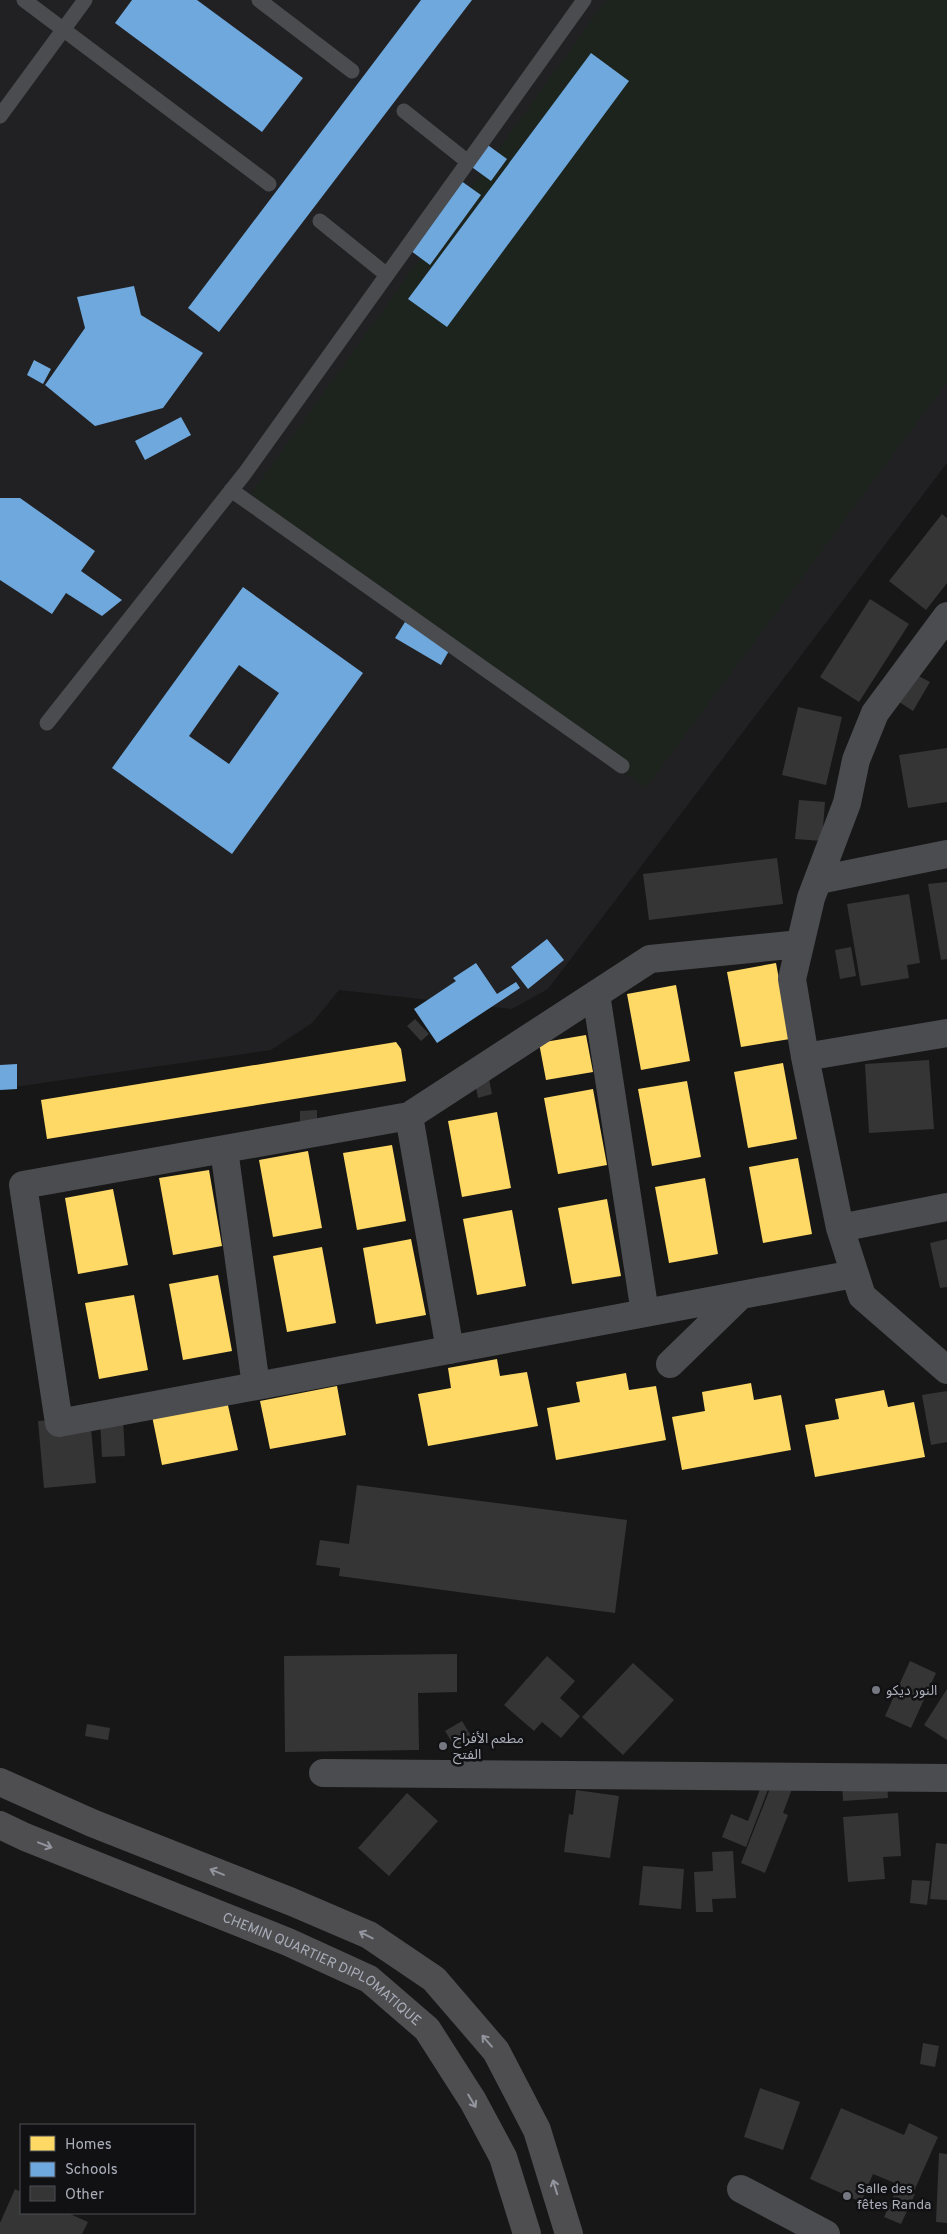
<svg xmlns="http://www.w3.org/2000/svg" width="947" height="2234" viewBox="0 0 947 2234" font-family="Overpass,'Noto Sans Arabic',sans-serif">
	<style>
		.built { fill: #212123 }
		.green { fill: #1d241e }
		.homes { fill: #ffd966 }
		.schools { fill: #6fa8dc; fill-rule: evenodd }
		.building { fill: #353536 }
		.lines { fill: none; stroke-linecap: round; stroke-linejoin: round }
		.lane { stroke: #4b4c50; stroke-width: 15 }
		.street { stroke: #4b4c50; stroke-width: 28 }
		.highway { stroke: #4e4e51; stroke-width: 28 }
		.oneway { stroke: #92959e }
		.poi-dot { fill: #757880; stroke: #111113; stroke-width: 2 }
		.labels { text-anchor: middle; stroke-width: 5; stroke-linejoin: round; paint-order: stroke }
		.poi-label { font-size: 14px; fill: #a8adb8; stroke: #111113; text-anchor: start }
		.street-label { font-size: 14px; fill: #a8adb8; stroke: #111113 }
	</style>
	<rect width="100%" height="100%" fill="#171717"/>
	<path class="built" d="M 0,0 L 947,0 L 947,463 L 548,989 L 512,1009 L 339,990 L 312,1023 L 271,1050 L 0,1089 Z"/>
	<path class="green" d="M 606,0 L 947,0 L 947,382 L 646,788 L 248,498 Z"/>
	<path class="homes" d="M 776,963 L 790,1039 L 741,1047 L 727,972 Z
		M 676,985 L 690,1061 L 641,1070 L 627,994 Z
		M 586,1035 L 593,1072 L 546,1080 L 539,1043 Z
		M 396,1042 L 401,1049 L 406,1081 L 47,1139 L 41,1100 Z
		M 783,1063 L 797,1139 L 748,1148 L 734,1072 Z
		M 687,1081 L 701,1157 L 652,1166 L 638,1089 Z
		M 593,1089 L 607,1165 L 558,1174 L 544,1098 Z
		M 497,1112 L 511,1188 L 462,1197 L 448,1121 Z
		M 392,1145 L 406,1221 L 357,1230 L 343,1153 Z
		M 308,1151 L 322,1228 L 273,1237 L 259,1160 Z
		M 798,1158 L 812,1234 L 763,1243 L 749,1167 Z
		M 209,1170 L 222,1246 L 173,1255 L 159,1178 Z
		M 705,1178 L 718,1254 L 669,1263 L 655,1187 Z
		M 113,1189 L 128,1265 L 78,1274 L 65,1198 Z
		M 607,1199 L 621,1276 L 572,1284 L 558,1208 Z
		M 512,1210 L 526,1286 L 477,1295 L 463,1219 Z
		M 411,1239 L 426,1315 L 376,1324 L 363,1248 Z
		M 322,1247 L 336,1323 L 287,1332 L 273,1256 Z
		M 218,1275 L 232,1351 L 183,1360 L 169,1284 Z
		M 134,1295 L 148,1370 L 99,1379 L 85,1303 Z
		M 497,1359 L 500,1376 L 527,1372 L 538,1426 L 428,1446 L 418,1394 L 451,1388 L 448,1368 Z
		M 626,1373 L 629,1390 L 656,1386 L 666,1440 L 556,1460 L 547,1408 L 580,1402 L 576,1382 Z
		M 751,1383 L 754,1400 L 781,1395 L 791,1450 L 682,1470 L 672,1417 L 705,1411 L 702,1392 Z
		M 337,1386 L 346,1435 L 270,1449 L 260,1401 Z
		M 884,1390 L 888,1407 L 914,1402 L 925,1457 L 815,1477 L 805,1425 L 839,1419 L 835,1399 Z
		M 227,1401 L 238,1450 L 162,1465 L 152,1416 Z"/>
	<path class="schools" d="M 132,0 L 197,0 L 303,78 L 262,132 L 115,23 Z
		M 421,0 L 472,0 L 219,332 L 188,308 Z
		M 591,53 L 629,81 L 447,327 L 408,299 Z
		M 485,143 L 507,159 L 491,181 L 469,165 Z
		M 457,178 L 481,195 L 430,265 L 407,248 Z
		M 134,286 L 141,315 L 203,353 L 163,408 L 95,426 L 45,385 L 85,328 L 77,297 Z
		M 34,360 L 51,369 L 43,384 L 27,375 Z
		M 181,417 L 191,435 L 145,460 L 135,441 Z
		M 0,498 L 20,498 L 95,551 L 81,571 L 122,600 L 102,616 L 66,593 L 52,614 L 0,580 Z
		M 243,587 L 363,673 L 232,854 L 112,768 ZM 239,665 L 279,693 L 229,764 L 189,736 Z
		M 405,622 L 450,649 L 441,665 L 395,638 Z
		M 547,939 L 564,960 L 528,989 L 511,967 Z
		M 476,963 L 497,994 L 516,982 L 520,988 L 437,1043 L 414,1009 L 456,981 L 453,978 Z
		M 17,1064 L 17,1089 L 0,1090 L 0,1065 Z"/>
	<path class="building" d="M 942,514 L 947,518 L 947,583 L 926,610 L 889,581 Z
		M 870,599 L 909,624 L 859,702 L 820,677 Z
		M 909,671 L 930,682 L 913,711 L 893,698 Z
		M 798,707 L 842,717 L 826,785 L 782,775 Z
		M 947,748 L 947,802 L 908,808 L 899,755 Z
		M 799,800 L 825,802 L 822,841 L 795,839 Z
		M 777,858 L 783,904 L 649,920 L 643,874 Z
		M 947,882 L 947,959 L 941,960 L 928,884 Z
		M 909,894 L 920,963 L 907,965 L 909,978 L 861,986 L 847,904 Z
		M 851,947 L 856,976 L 840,979 L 835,950 Z
		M 415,1019 L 429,1034 L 421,1041 L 407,1026 Z
		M 929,1060 L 934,1129 L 869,1133 L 865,1064 Z
		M 488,1074 L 492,1094 L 478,1098 L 474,1077 Z
		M 317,1110 L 317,1127 L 300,1127 L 300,1111 Z
		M 947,1239 L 947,1287 L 940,1288 L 930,1243 Z
		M 947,1391 L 947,1442 L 931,1445 L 922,1395 Z
		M 123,1419 L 125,1456 L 102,1457 L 100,1420 Z
		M 53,1420 L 91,1428 L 96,1483 L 44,1488 L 38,1421 Z
		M 357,1485 L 627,1520 L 615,1613 L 339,1576 L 340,1568 L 316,1565 L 320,1540 L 349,1544 Z
		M 457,1654 L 457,1692 L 418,1693 L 419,1750 L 285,1752 L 284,1656 Z
		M 547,1656 L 575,1681 L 560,1698 L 580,1716 L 561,1738 L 542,1722 L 534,1731 L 504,1705 Z
		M 910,1661 L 936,1673 L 911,1728 L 885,1716 Z
		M 633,1663 L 674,1700 L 623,1755 L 582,1717 Z
		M 947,1689 L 947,1740 L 924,1725 Z
		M 462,1721 L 474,1741 L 457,1750 L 445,1731 Z
		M 87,1724 L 110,1728 L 108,1740 L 85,1736 Z
		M 887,1780 L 888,1798 L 843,1801 L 842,1783 Z
		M 773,1781 L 792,1789 L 783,1813 L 788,1815 L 765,1873 L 741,1863 Z
		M 762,1784 L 769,1787 L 746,1847 L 722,1837 L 731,1814 L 748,1821 Z
		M 576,1790 L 619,1796 L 610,1858 L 564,1852 L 569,1814 L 573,1815 Z
		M 407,1793 L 438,1821 L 389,1876 L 358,1848 Z
		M 898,1813 L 901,1856 L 883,1857 L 885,1879 L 848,1882 L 843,1817 Z
		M 936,1843 L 947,1844 L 947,1900 L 930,1899 Z
		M 733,1851 L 736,1898 L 712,1899 L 713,1912 L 696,1912 L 694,1872 L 713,1871 L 712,1852 Z
		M 643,1866 L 684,1869 L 681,1909 L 639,1905 Z
		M 912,1880 L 930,1881 L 927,1905 L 910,1903 Z
		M 923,2043 L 939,2046 L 935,2067 L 920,2064 Z
		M 760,2088 L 800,2102 L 783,2150 L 744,2137 Z
		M 841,2108 L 904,2135 L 909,2123 L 938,2137 L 914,2191 L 873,2174 L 861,2202 L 810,2179 Z
		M 939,2153 L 947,2154 L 947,2223 L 936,2222 Z
		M 898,2186 L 915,2194 L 901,2224 L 884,2217 Z
		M 15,2189 L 21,2192 L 21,2213 L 68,2213 L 88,2222 L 82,2234 L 0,2234 L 0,2223 Z"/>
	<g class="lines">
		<path class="lane" d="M 24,0 L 269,184
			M 259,0 L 352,71
			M 404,111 L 468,162
			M 0,116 L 85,0
			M 320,221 L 387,275
			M 231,490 L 622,766
			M 47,723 L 245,473 L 584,0"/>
		<path class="street" d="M 947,616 L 875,713 L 856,760 L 847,803 L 811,898 L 792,979 L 805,1057 L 840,1228 L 862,1296 L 947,1370
			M 819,880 L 947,854
			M 800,944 L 650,959 L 409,1116 L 23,1185 L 59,1423 L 854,1274
			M 596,994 L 645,1313
			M 805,1057 L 947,1033
			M 409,1116 L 450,1350
			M 224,1149 L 256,1386
			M 840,1228 L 947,1207
			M 670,1364 L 741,1295
			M 323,1773 L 947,1778
			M 741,2189 L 826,2234"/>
		<g class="highway">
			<path d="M 0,1782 L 92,1823 L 292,1902 L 369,1935 L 434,1979 L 496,2051 L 537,2130 L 569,2234"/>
			<path id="s1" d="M 0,1825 L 25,1837 L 288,1942 L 369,1979 L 427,2029 L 473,2101 L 503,2157 L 527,2234"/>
		</g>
	</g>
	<defs><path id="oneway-shaft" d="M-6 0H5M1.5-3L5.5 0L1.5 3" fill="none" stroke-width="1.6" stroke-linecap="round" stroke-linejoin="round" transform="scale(1.25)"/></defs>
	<g class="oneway">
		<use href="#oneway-shaft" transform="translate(45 1845) rotate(21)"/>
		<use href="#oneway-shaft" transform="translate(217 1872) rotate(-158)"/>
		<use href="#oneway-shaft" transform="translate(366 1935) rotate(-153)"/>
		<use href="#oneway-shaft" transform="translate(487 2041) rotate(-131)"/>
		<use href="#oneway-shaft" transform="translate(472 2101) rotate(59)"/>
		<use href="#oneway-shaft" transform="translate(555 2187) rotate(-107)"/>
	</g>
	<g class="poi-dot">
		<circle cx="876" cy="1690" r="5"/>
		<circle cx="443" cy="1746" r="5"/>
		<circle cx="847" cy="2196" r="5"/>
	</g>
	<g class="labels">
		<g class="poi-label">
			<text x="886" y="1695">النور ديكو</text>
			<text x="453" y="1743">مطعم الأفراح<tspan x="453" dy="16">الفتح</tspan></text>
			<text x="857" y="2193">Salle des<tspan x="857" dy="16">fêtes Randa</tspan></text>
		</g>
		<g class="street-label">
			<text dy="5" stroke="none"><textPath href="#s1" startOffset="354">CHEMIN QUARTIER DIPLOMATIQUE</textPath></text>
		</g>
	</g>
	<rect x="20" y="2124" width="175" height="90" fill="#111113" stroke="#4d4f55"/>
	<rect x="30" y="2136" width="25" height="15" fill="#ffd966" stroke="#4d4f55"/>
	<text x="65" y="2149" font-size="15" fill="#a8adb8">Homes</text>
	<rect x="30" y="2162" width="25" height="15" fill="#6fa8dc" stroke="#4d4f55"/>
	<text x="65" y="2174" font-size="15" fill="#a8adb8">Schools</text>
	<rect x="30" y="2186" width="25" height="15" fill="#353536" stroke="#4d4f55"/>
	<text x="65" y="2199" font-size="15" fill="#a8adb8">Other</text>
</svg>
